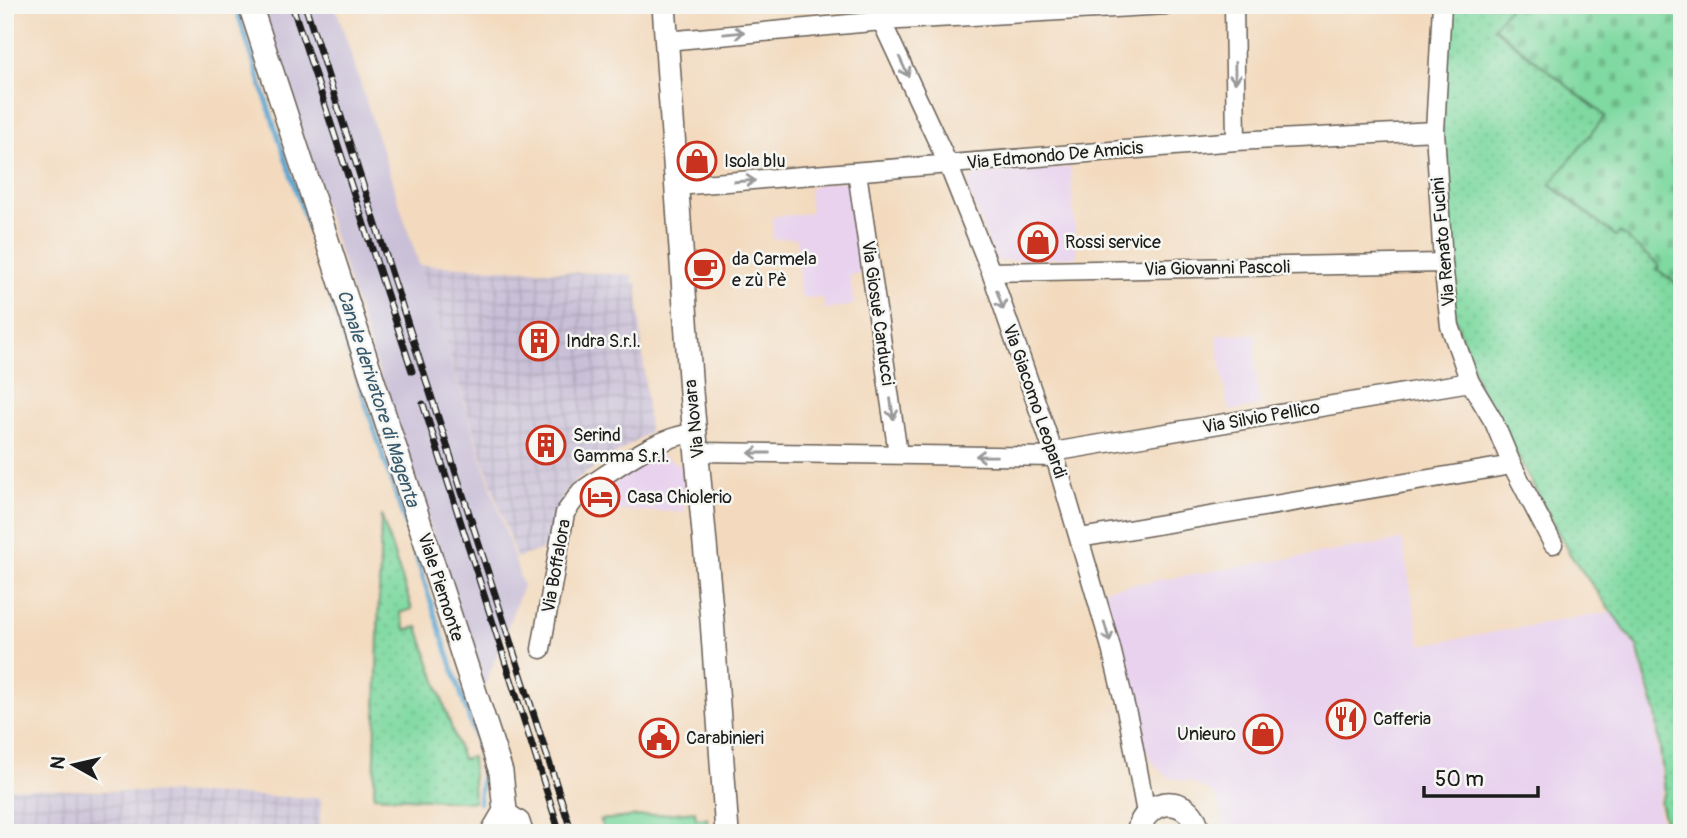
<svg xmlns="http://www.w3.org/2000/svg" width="1687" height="838" viewBox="0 0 1687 838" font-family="Pangolin,sans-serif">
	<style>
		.built { fill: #e8d2ee }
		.industrial { fill: url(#industrial-grid) }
		.railway { fill: #c9bfd7 }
		.grass { fill: url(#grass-dots); stroke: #4e7a5e; stroke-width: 2 }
		.cemetery { fill: url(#cemetery-stones); stroke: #4e7a5e; stroke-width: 2 }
		.park { fill: #7fd9a0; stroke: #4e7a5e; stroke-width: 2 }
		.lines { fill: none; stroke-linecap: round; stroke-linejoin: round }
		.stream { stroke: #57a4d0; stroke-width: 4.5 }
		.minor-casing { stroke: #675e55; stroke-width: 21 }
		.tertiary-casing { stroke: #675e55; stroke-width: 26 }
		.minor { stroke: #fff; stroke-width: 18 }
		.tertiary { stroke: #fff; stroke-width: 23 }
		.rail-casing { stroke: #1c1c1c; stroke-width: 7 }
		.rail { stroke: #f6f6f2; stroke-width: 4.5; stroke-dasharray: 13; stroke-linecap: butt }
		.oneway { stroke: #999 }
		.labels { text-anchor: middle; stroke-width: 5; stroke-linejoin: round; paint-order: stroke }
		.street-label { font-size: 18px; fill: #1c1c1c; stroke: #f6f6f2 }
		.poi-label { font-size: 18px; fill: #1c1c1c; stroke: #f6f6f2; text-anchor: start }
		.water-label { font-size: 19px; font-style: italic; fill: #37596d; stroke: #f6f6f2 }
	</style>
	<defs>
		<pattern id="industrial-grid" width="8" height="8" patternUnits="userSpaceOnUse" patternTransform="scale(1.75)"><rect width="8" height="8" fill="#c9bfd7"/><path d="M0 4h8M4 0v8" fill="none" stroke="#aca4b8"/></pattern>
		<pattern id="grass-dots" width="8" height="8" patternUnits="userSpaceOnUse" patternTransform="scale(1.75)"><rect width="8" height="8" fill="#7fd9a0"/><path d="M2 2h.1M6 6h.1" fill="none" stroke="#6dba89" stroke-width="1.8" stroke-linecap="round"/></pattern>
		<pattern id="cemetery-stones" width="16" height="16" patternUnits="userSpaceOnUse" patternTransform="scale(1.75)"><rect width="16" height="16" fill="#7fd9a0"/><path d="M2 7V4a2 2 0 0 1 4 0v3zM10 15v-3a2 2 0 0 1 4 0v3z" fill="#6dba89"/></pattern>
	</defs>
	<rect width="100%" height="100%" fill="#f6f6f2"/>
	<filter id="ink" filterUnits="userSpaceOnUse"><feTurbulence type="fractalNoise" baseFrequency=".0143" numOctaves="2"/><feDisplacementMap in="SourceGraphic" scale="14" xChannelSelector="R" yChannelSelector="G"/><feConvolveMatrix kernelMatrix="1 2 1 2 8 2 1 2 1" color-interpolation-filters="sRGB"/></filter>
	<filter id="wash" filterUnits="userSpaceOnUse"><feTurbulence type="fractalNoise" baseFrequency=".00686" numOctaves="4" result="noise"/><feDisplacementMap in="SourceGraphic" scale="28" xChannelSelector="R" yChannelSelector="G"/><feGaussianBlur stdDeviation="1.57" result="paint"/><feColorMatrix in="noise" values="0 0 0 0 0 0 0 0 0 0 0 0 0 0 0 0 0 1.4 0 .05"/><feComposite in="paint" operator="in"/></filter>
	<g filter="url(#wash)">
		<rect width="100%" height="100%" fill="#f3dabe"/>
		<path class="built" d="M 1070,167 L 1077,257 L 996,261 L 967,186 L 974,175 Z
			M 846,181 L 850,184 L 864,273 L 850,275 L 854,305 L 825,310 L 823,298 L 800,297 L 797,238 L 773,239 L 772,217 L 811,213 L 809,189 L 821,183 Z
			M 1256,334 L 1255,368 L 1260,406 L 1229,411 L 1216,335 Z
			M 660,454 L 683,467 L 685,512 L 596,510 L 584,501 Z
			M 1402,540 L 1421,645 L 1610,612 L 1635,647 L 1654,713 L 1662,789 L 1657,803 L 1664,833 L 1225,833 L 1221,808 L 1212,793 L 1191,782 L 1170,778 L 1163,774 L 1151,760 L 1139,736 L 1104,589 Z"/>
		<path class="industrial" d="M 419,265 L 633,275 L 632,282 L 637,283 L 649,432 L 576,480 L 563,496 L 553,546 L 516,558 Z
			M 5,788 L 321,798 L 319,833 L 5,833 Z"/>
		<path class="railway" d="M 258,5 L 335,5 L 523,586 L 483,690 Z"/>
		<path class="grass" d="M 1448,5 L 1511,5 L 1494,28 L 1605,116 L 1550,185 L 1616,236 L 1620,232 L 1659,266 L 1657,269 L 1682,289 L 1682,833 L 1668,833 L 1660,802 L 1665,792 L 1656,713 L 1637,647 L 1569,553 L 1497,417 L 1480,389 L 1454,315 L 1441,139 Z
			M 381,515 L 412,609 L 400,613 L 406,630 L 418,627 L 462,759 L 472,757 L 474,802 L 374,796 Z"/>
		<path class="cemetery" d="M 1511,5 L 1682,5 L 1682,288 L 1657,269 L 1659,266 L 1620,232 L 1616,236 L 1551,184 L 1605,116 L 1494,27 Z"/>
		<path class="park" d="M 695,811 L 696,819 L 707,818 L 709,833 L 604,833 L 600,820 Z"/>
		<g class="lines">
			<path class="stream" d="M 235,5 L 478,746 L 482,771 L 479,803"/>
		</g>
	</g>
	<g filter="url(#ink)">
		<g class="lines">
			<defs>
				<path id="minor" d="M 874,5 L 948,164 L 991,272 L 1055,457 L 1110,644 L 1129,722 L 1146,813
					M 1234,5 L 1236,141
					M 1442,5 L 1435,131 L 1443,263 L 1450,326 L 1470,382 L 1494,422 L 1512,465 L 1553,544
					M 666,41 L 882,21 L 1166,5
					M 857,172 L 898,454
					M 677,186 L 1236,141 L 1435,131
					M 991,272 L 1443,263
					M 698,452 L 1055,457
					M 1053,452 L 1470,382
					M 1080,538 L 1512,465
					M 541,649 L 565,513 L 581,491 C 614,470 656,436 695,433
					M 505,811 L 520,821 L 524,833"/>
				<path id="tertiary" d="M 250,5 L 501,772 L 505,811 L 492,833
					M 664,5 L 691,392 L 712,620 L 727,833
					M 1138,833 C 1146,794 1192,794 1199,833"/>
			</defs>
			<use href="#minor" class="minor-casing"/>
			<use href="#tertiary" class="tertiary-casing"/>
			<use href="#minor" class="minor"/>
			<use href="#tertiary" class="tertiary"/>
			<defs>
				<path id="rail" d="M 292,5 L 412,371
					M 305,5 L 572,833
					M 423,404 L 560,833"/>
			</defs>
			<use href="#rail" class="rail-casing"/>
			<use href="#rail" class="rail"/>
		</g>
		<defs><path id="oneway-shaft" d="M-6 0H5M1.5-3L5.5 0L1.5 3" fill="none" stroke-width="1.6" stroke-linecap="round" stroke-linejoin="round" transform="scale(1.75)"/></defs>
		<g class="oneway">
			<use href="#oneway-shaft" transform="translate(734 33) rotate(-6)"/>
			<use href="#oneway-shaft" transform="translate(904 67) rotate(65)"/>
			<use href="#oneway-shaft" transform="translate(1235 73) rotate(89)"/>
			<use href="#oneway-shaft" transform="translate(745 181) rotate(-4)"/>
			<use href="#oneway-shaft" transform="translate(1000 300) rotate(71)"/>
			<use href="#oneway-shaft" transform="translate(892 409) rotate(82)"/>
			<use href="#oneway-shaft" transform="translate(759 453) rotate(-180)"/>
			<use href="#oneway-shaft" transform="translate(986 456) rotate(-179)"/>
			<use href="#oneway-shaft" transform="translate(1107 632) rotate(74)"/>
		</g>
	</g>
	<defs>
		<symbol id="shop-ring" viewBox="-11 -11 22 22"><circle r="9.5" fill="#f6f6f2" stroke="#c8321e" stroke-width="1.5"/><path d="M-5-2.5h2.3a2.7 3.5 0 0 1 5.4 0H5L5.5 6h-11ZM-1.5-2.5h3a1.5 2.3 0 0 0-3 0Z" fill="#c8321e"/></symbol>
		<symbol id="cafe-ring" viewBox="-11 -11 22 22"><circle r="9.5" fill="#f6f6f2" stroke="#c8321e" stroke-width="1.5"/><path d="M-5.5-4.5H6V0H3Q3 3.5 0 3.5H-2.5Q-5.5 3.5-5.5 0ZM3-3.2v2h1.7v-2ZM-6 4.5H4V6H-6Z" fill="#c8321e"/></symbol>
		<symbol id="building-ring" viewBox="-11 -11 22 22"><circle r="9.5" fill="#f6f6f2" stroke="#c8321e" stroke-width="1.5"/><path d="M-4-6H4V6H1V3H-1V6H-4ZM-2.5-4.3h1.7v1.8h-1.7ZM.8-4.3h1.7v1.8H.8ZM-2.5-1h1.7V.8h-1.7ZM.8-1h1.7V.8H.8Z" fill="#c8321e"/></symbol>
		<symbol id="hotel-ring" viewBox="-11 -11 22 22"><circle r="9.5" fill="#f6f6f2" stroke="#c8321e" stroke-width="1.5"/><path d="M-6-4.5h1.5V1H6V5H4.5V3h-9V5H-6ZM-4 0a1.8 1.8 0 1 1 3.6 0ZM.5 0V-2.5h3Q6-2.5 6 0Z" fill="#c8321e"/></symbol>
		<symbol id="restaurant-ring" viewBox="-11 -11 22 22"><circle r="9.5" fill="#f6f6f2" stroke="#c8321e" stroke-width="1.5"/><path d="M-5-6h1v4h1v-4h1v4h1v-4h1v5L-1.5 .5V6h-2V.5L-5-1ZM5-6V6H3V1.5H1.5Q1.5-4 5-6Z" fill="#c8321e"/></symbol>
		<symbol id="civic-ring" viewBox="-11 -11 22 22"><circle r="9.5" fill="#f6f6f2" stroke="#c8321e" stroke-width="1.5"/><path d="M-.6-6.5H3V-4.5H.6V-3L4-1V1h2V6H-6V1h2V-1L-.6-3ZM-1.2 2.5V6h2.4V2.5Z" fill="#c8321e"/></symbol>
	</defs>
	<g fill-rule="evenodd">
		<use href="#shop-ring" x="675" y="139" width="44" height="44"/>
		<use href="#shop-ring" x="1016" y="220" width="44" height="44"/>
		<use href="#cafe-ring" x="683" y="247" width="44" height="44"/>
		<use href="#building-ring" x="517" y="319" width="44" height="44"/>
		<use href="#building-ring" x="524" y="423" width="44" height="44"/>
		<use href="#hotel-ring" x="578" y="475" width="44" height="44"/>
		<use href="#restaurant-ring" x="1324" y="697" width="44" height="44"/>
		<use href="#shop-ring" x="1241" y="712" width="44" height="44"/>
		<use href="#civic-ring" x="637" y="716" width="44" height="44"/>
	</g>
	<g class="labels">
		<g class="street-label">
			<text transform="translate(1055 155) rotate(-5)" y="6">Via Edmondo De Amicis</text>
			<text transform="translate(1443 242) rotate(-95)" y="6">Via Renato Fucini</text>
			<text transform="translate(1217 268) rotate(-1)" y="6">Via Giovanni Pascoli</text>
			<text transform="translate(878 313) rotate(82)" y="6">Via Giosuè Carducci</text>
			<text transform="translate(1035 401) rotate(71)" y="6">Via Giacomo Leopardi</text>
			<text transform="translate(1261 417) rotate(-10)" y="6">Via Silvio Pellico</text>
			<text transform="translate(694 419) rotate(-96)" y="6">Via Novara</text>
			<text transform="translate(556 566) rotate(-80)" y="6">Via Boffalora</text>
			<text transform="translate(441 587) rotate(72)" y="6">Viale Piemonte</text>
		</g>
		<g class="poi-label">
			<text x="724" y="167">Isola blu</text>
			<text x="1065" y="248">Rossi service</text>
			<text x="732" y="265">da Carmela<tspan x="732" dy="21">e zù Pè</tspan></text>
			<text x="566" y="347">Indra S.r.l.</text>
			<text x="573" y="441">Serind<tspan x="573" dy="21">Gamma S.r.l.</tspan></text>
			<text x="627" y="503">Casa Chiolerio</text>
			<text x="1373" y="725">Cafferia</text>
			<text x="1236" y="740" text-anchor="end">Unieuro</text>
			<text x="686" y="744">Carabinieri</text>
		</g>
		<g class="water-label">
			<text transform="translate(379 398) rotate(72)" y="7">Canale derivatore di Magenta</text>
		</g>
	</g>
	<rect width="1687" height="838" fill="none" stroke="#f6f6f2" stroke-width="28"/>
	<g transform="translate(74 765) rotate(278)" stroke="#f6f6f2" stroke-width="5" paint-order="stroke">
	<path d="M0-5L12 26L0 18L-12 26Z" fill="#1c1c1c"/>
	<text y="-10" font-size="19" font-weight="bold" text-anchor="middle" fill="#1c1c1c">N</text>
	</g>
	<path d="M1424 786v10h114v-10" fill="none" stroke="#1c1c1c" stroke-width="3.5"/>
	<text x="1435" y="786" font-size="21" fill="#1c1c1c" stroke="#f6f6f2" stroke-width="5" paint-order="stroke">50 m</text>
</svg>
